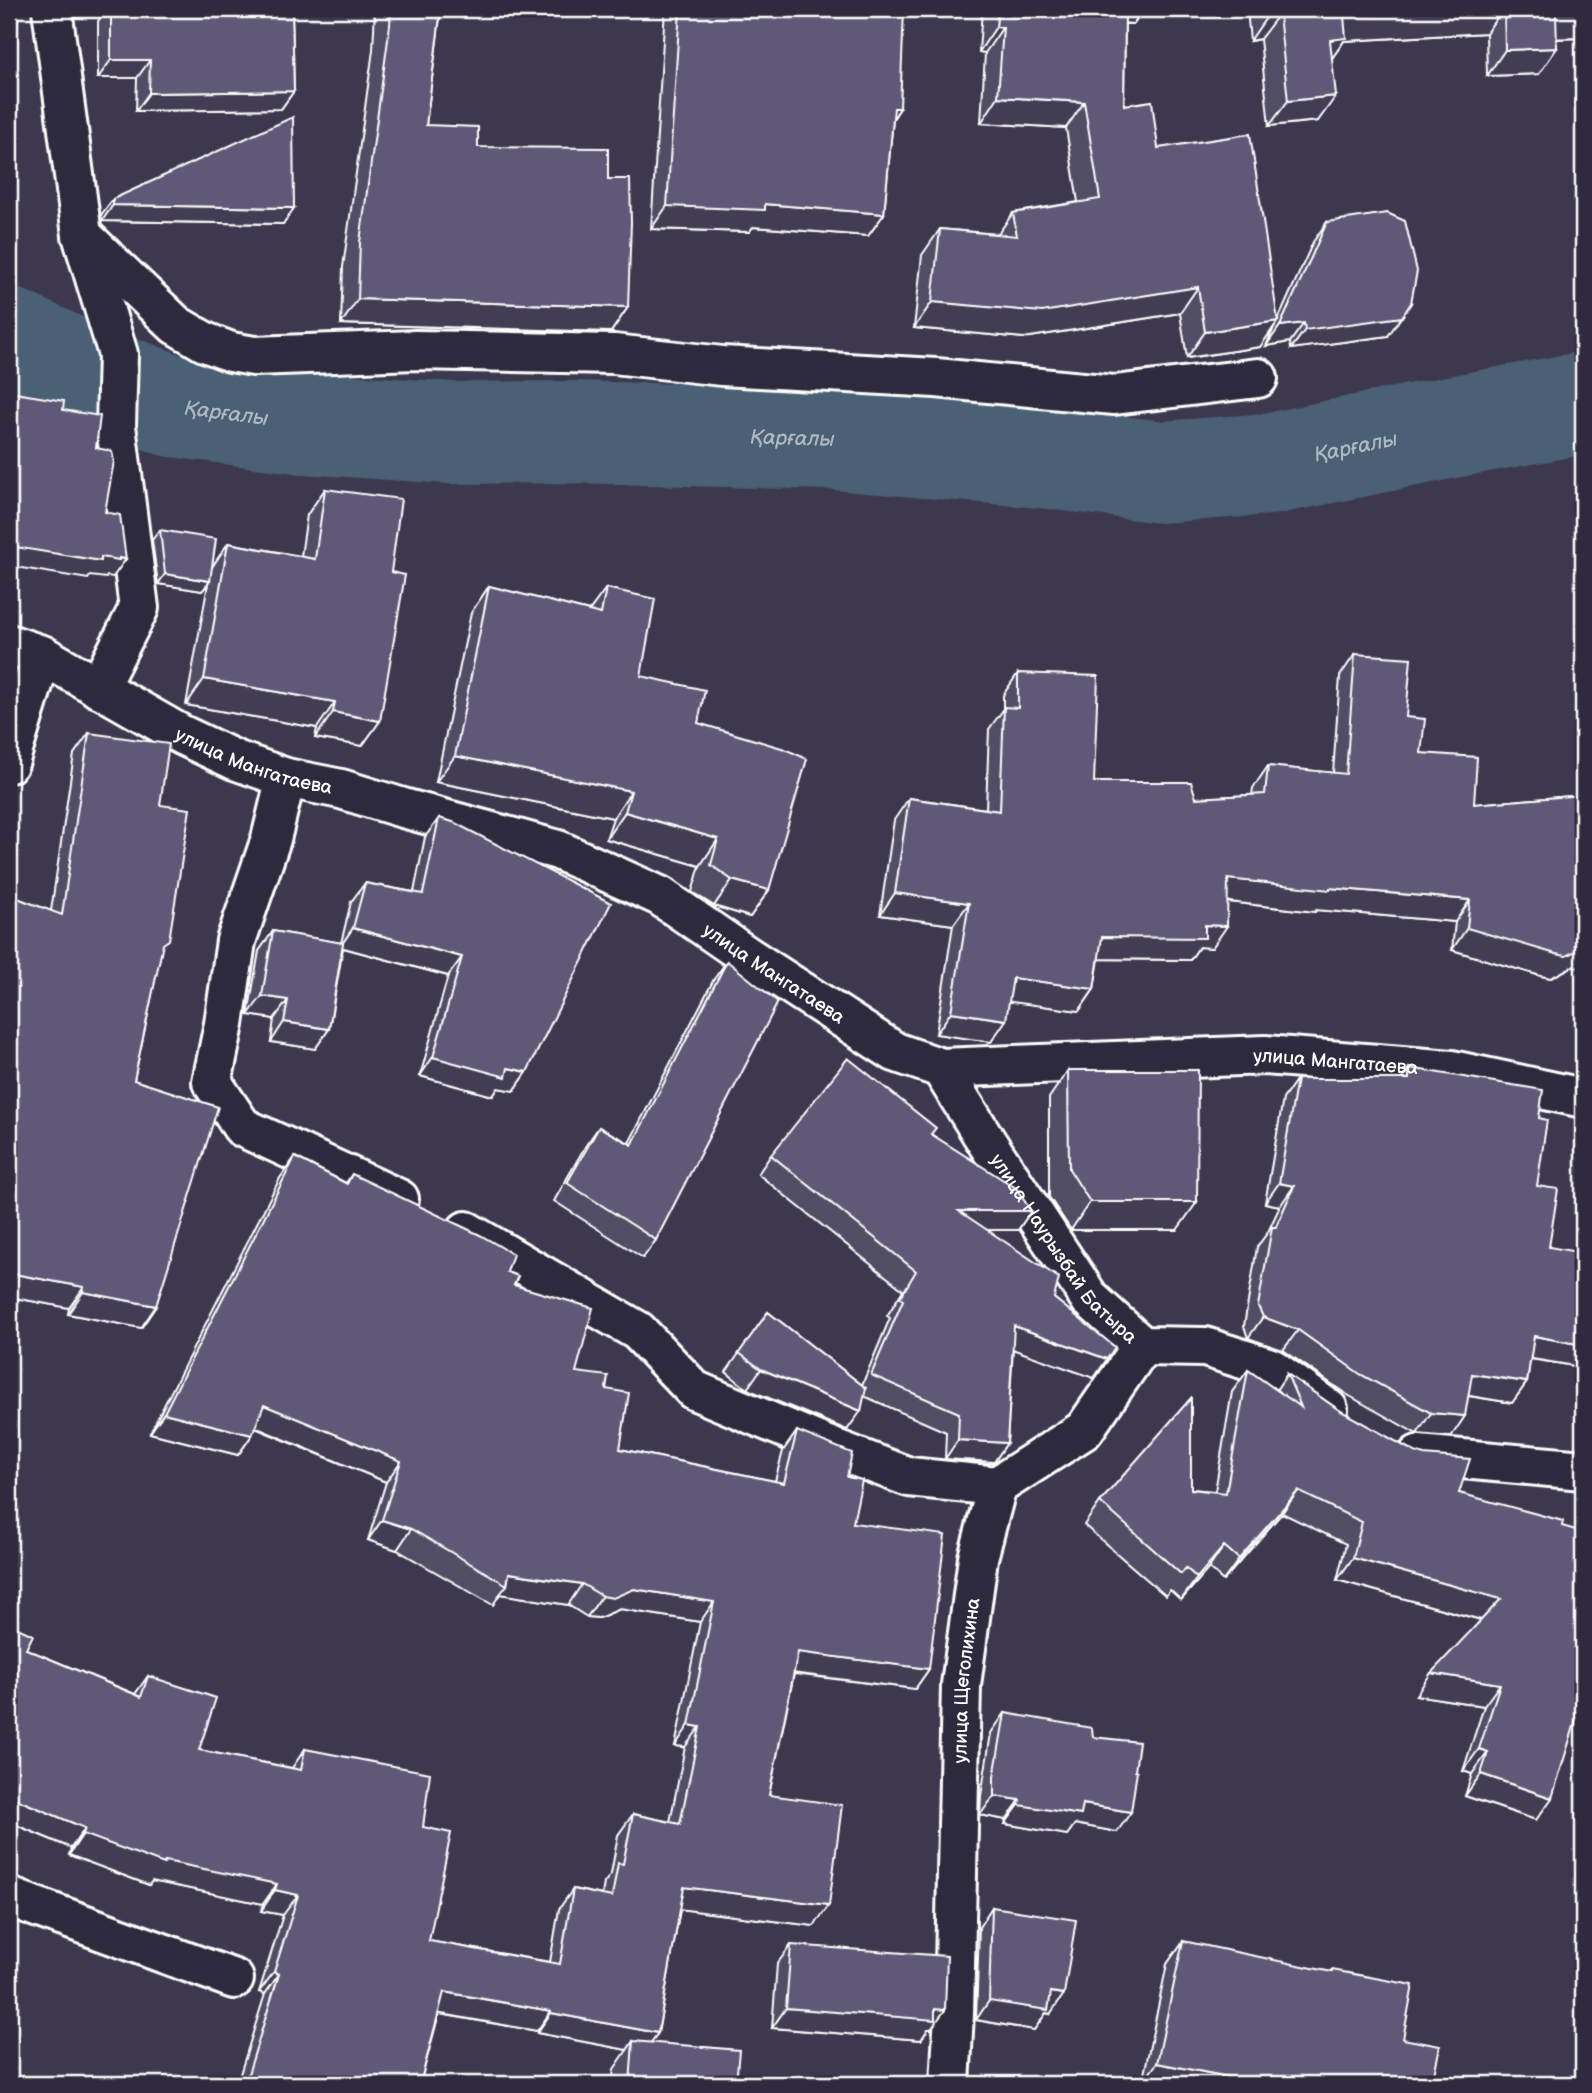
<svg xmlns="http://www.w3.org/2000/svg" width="1592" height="2093" viewBox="0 0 1592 2093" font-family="'Balsamiq Sans',sans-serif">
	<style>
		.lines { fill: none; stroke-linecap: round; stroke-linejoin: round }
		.river { stroke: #4a6174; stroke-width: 102 }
		.minor-casing { stroke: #fff; stroke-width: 44 }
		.minor { stroke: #2f2a3d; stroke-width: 38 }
		.wall { fill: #514d65; stroke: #fff; stroke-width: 2 }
		.shaded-wall { fill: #423e53; stroke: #fff; stroke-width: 2 }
		.building { fill: #5e5976; stroke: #fff; stroke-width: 2 }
		.labels { text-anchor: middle; stroke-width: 7; stroke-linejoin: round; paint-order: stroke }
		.street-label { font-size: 19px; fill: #fff; stroke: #2f2a3d }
		.water-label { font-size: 21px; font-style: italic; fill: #aeb8c0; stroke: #2f2a3d }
	</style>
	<rect width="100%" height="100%" fill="#3d384e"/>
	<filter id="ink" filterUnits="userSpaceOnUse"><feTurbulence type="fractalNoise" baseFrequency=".0143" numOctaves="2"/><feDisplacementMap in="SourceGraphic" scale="14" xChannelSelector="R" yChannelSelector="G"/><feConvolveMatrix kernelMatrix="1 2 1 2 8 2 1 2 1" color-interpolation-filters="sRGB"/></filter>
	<g filter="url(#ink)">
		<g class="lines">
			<path class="river" id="s1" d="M 9,339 L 74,369 L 173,406 L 304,423 L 451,433 L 572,432 L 834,439 L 1041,457 L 1162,472 L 1269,464 L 1452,427 L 1583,403"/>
			<defs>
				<g id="minor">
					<path d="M 52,9 L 82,235 L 118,354 L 116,426 L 139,608 L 98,688"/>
					<path d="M 82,235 L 176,325 L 205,342 L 231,352 L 254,356 L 415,350 L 614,354 L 722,366 L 936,378 L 1114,395 L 1258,378"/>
					<path id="s2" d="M 9,644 L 42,655 L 182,735 L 235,760 L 286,778 L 341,789 L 403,808 L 558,850 L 660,896 L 747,956 L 895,1052 L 941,1068 L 1265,1055 L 1452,1070 L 1583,1098"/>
					<path d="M 9,763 L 42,655"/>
					<path d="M 286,778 L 271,839 L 236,941 L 224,1024 L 212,1082 L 242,1127 L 399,1199"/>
					<path id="s3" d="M 941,1068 L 988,1144 L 1090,1299 L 1142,1346 L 1205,1347 L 1271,1368 L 1328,1409"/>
					<path d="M 466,1231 L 638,1331 L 694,1390 L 825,1445 L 909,1477 L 997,1486"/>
					<path d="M 1418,1455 L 1583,1470"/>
					<path d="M 9,1897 L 234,1979"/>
					<path id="s4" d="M 950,2084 L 954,2014 L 961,1685 L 978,1558 L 997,1486 L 1084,1430 L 1142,1346"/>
				</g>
			</defs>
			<use href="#minor" class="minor-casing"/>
			<use href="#minor" class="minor"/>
		</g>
		<path class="wall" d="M 107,9 L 292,9 L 294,91 L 281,109 L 136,111 L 137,78 L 98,78 L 98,21 Z
			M 375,9 L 441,9 L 426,125 L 478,147 L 608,179 L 628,307 L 611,332 L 341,324 L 343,267 L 373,50 Z
			M 665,9 L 869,9 L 900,108 L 893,119 L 884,214 L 868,236 L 753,227 L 749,232 L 651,229 Z
			M 982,9 L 1144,9 L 1133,24 L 1125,24 L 1124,105 L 1158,148 L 1278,320 L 1313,242 L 1327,222 L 1388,336 L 1291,349 L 1290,342 L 1266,346 L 1275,325 L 1260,347 L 1187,358 L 1180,313 L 1024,338 L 914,328 L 922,255 L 940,229 L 998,234 L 1013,213 L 1078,202 L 1066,128 L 981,123 L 985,53 L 979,52 Z
			M 1247,9 L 1583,9 L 1583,38 L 1557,39 L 1539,74 L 1487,76 L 1486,33 L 1344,41 L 1332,58 L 1318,121 L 1269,126 L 1260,39 L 1250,41 Z
			M 113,199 L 294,208 L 283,224 L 102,221 L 101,215 Z
			M 325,489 L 391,572 L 380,721 L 362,746 L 315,738 L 317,728 L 186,705 L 208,584 L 202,591 L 158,584 L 152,540 L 160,530 L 212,567 L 228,543 L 301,556 L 307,515 Z
			M 489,586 L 589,611 L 606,588 L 641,676 L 698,723 L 769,890 L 750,917 L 714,906 L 692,892 L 700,866 L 606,839 L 613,818 L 436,782 L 471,613 Z
			M 1355,654 L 1406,717 L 1421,753 L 1474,804 L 1583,795 L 1583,969 L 1573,966 L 1551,978 L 1541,976 L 1452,950 L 1455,922 L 1316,910 L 1315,912 L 1228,902 L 1212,948 L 1199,947 L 1190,960 L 1099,959 L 1094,989 L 1079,1011 L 1009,1001 L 991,1042 L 936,1034 L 953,925 L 880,915 L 894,820 L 909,798 L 986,809 L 989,729 L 1003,710 L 1003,695 L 1018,673 L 1094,782 L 1196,798 L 1252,795 L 1253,788 L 1268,766 L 1333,773 L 1340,676 Z
			M 89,733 L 160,805 L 161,952 L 134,1080 L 156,1306 L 141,1328 L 68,1314 L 69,1308 L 9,1297 L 9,895 L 51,911 L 74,754 Z
			M 439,818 L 527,1072 L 514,1091 L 498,1088 L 493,1096 L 420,1076 L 448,976 L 343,948 L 329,1029 L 315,1049 L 271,1042 L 274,1019 L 248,1015 L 259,951 L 273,931 L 341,943 L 351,902 L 365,883 L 414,892 L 425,837 Z
			M 727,961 L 656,1240 L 643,1258 L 554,1201 L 586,1145 L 599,1127 L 629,1143 L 714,979 Z
			M 1409,1068 L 1539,1118 L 1537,1186 L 1575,1366 L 1530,1359 L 1527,1382 L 1512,1403 L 1468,1396 L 1451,1437 L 1417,1434 L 1346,1394 L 1283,1350 L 1248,1338 L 1244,1326 L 1257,1247 L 1268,1232 L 1280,1206 L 1265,1203 L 1283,1099 L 1297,1079 L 1402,1079 Z
			M 1068,1070 L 1177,1230 L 1071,1230 L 1049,1197 L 1049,1098 Z
			M 931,1134 L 1031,1211 L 1018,1230 L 987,1230 L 1054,1298 L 1094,1378 L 1013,1349 L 1007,1443 L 994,1462 L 945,1459 L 946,1432 L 864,1396 L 847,1430 L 747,1389 L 726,1372 L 768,1312 L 862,1385 L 890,1318 L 887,1316 L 903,1290 L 758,1174 L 771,1155 Z
			M 295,1157 L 346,1183 L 352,1174 L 507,1272 L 514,1285 L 576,1372 L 606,1389 L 620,1449 L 775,1481 L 783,1451 L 797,1431 L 847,1477 L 853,1523 L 929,1669 L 915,1689 L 794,1674 L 769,1795 L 829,1905 L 814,1926 L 680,1909 L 658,2033 L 650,2043 L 736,2084 L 612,2084 L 614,2069 L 627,2050 L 537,2033 L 537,2031 L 439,2014 L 420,2084 L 237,2084 L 265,1994 L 259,1992 L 283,1915 L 261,1911 L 263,1904 L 152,1881 L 149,1885 L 69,1855 L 71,1848 L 9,1822 L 9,1624 L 26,1649 L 135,1694 L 148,1676 L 199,1750 L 292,1768 L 305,1749 L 423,1827 L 429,1941 L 550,1962 L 559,1909 L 573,1889 L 602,1895 L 604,1883 L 611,1874 L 618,1835 L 633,1814 L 670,1822 L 685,1747 L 675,1746 L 700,1622 L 620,1609 L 599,1618 L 587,1617 L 568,1605 L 500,1594 L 493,1605 L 397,1550 L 368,1540 L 386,1482 L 255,1428 L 252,1435 L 238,1455 L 150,1433 L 280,1178 Z
			M 1248,1370 L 1276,1390 L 1287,1374 L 1459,1493 L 1562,1526 L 1536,1820 L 1465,1796 L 1472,1774 L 1463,1771 L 1484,1706 L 1416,1695 L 1481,1620 L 1337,1580 L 1346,1544 L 1282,1513 L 1223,1581 L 1209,1568 L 1181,1600 L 1170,1590 L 1166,1596 L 1084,1525 L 1100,1502 L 1191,1489 L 1215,1491 L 1232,1392 Z
			M 1005,1713 L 1093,1737 L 1117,1832 L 1075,1824 L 1067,1835 L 1005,1824 L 1006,1820 L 980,1815 L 981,1796 L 991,1733 Z
			M 992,1907 L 1050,2014 L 1046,2013 L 1034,2030 L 976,2020 L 979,1927 Z
			M 1183,1941 L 1403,2039 L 1432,2084 L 1142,2084 L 1167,1964 Z
			M 791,1945 L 931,2029 L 928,2029 L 921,2040 L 772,2028 L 777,1964 Z"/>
		<path class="shaded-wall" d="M 1117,9 L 1144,9 L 1133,24 L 1107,22 Z
			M 1473,9 L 1503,9 L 1486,33 L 1344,41 L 1328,64 L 1312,66 L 1344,16 Z
			M 1556,13 L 1583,13 L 1583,38 L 1538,39 Z
			M 1279,14 L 1260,39 L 1250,41 L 1268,15 Z
			M 996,27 L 1003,27 L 985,53 L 979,52 Z
			M 1557,48 L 1539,74 L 1487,76 L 1505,50 Z
			M 111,60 L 150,60 L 137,78 L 98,78 Z
			M 9,89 L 15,89 L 9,98 Z
			M 294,91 L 281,109 L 136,111 L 149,93 Z
			M 1336,96 L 1318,121 L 1269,126 L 1288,101 Z
			M 998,97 L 1084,102 L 1066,128 L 981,123 Z
			M 894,108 L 900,108 L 885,131 Z
			M 765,204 L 884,214 L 868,236 L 753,227 L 749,232 L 651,229 L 667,206 Z
			M 113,205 L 294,208 L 283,224 L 102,221 Z
			M 1198,287 L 1180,313 L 1024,338 L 914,328 L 932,302 Z
			M 358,299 L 628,307 L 611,332 L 341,324 Z
			M 1411,303 L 1388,336 L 1291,349 L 1305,330 Z
			M 1278,321 L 1260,347 L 1187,358 L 1205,332 Z
			M 1304,323 L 1290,342 L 1266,346 L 1280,326 Z
			M 9,546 L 101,557 L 126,559 L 113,577 L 107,576 L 106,578 L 90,576 L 88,579 L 9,566 Z
			M 165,574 L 210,581 L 202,591 L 158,584 Z
			M 204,679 L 335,702 L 317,728 L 186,705 Z
			M 333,712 L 380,721 L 362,746 L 315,738 Z
			M 455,756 L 631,791 L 613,818 L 436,782 Z
			M 625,812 L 718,839 L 700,866 L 606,839 Z
			M 1228,879 L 1330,888 L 1470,900 L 1455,922 L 1316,910 L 1315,912 L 1213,900 Z
			M 732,880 L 769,890 L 750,917 L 714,906 Z
			M 895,893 L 969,903 L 953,925 L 880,915 Z
			M 1205,925 L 1227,926 L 1212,948 L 1199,947 L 1190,960 L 1087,959 L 1102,937 Z
			M 353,928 L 462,957 L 448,976 L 340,947 Z
			M 1467,928 L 1583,947 L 1583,969 L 1573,966 L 1551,978 L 1541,976 L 1452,950 Z
			M 1013,978 L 1094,989 L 1079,1011 L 997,1000 Z
			M 262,996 L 288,1000 L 274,1019 L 248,1015 Z
			M 951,1012 L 1006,1020 L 991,1042 L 936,1034 Z
			M 284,1022 L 329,1029 L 315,1049 L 271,1042 Z
			M 433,1057 L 508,1068 L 527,1072 L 514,1091 L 498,1088 L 493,1096 L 420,1076 Z
			M 1279,1183 L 1294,1186 L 1280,1206 L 1265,1203 Z
			M 1090,1202 L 1197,1202 L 1177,1230 L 1071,1230 Z
			M 959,1211 L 1031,1211 L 1018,1230 L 946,1230 Z
			M 9,1273 L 84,1287 L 69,1308 L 9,1297 Z
			M 83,1292 L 156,1306 L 141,1328 L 68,1314 Z
			M 1263,1317 L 1298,1330 L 1283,1350 L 1248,1338 Z
			M 1014,1326 L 1107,1359 L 1094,1378 L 1001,1345 Z
			M 1534,1336 L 1583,1345 L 1583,1354 L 1575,1366 L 1520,1357 Z
			M 761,1369 L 861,1411 L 847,1430 L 747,1389 Z
			M 1472,1374 L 1527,1382 L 1512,1403 L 1458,1394 Z
			M 264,1405 L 401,1461 L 386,1482 L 250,1425 Z
			M 164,1413 L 252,1435 L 238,1455 L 150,1433 Z
			M 1431,1413 L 1465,1416 L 1451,1437 L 1417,1434 Z
			M 958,1440 L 1007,1443 L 994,1462 L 945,1459 Z
			M 1298,1491 L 1282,1513 L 1223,1581 L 1239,1559 Z
			M 382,1520 L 411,1529 L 397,1550 L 368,1540 Z
			M 1224,1546 L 1209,1568 L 1181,1600 L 1197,1578 Z
			M 1353,1558 L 1501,1599 L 1485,1621 L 1337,1580 Z
			M 509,1573 L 582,1584 L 568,1605 L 500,1594 L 507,1585 Z
			M 634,1589 L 714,1602 L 700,1622 L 620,1609 L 599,1618 L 587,1617 L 602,1596 Z
			M 798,1652 L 929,1669 L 915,1689 L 784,1672 Z
			M 1431,1673 L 1500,1684 L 1484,1706 L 1416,1695 Z
			M 689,1725 L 700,1727 L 685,1747 L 675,1746 Z
			M 1479,1749 L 1488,1752 L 1472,1774 L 1463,1771 Z
			M 1481,1774 L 1552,1798 L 1536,1820 L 1465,1796 Z
			M 9,1796 L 85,1828 L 71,1848 L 9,1822 Z
			M 994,1796 L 1020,1800 L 1006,1820 L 980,1815 Z
			M 1083,1804 L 1131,1812 L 1117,1832 L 1075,1824 L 1067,1835 L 1005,1824 L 1019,1805 Z
			M 83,1834 L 277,1884 L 263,1904 L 152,1881 L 149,1885 L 69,1855 Z
			M 684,1887 L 829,1905 L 814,1926 L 670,1908 Z
			M 275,1890 L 298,1895 L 283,1915 L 261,1911 Z
			M 274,1972 L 279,1974 L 265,1994 L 259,1992 Z
			M 444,1992 L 551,2011 L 537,2031 L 430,2012 Z
			M 1051,1992 L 1064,1994 L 1050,2014 L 1046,2013 L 1034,2030 L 976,2020 L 989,2001 Z
			M 786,2008 L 935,2009 L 945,2010 L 931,2029 L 928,2029 L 921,2040 L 772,2028 Z
			M 551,2013 L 658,2033 L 643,2053 L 633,2041 L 627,2050 L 537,2033 Z
			M 1157,2063 L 1265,2084 L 1142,2084 Z"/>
		<path class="building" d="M 111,9 L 292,9 L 294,91 L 149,93 L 150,60 L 111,60 Z
			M 391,9 L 441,9 L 426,125 L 478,127 L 478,147 L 608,148 L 608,179 L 630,179 L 631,222 L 628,307 L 358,299 L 360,242 L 390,25 Z
			M 680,9 L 869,9 L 904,10 L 900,108 L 894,108 L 884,214 L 765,204 L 765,210 L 667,206 Z
			M 998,9 L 1125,9 L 1124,105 L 1152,101 L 1158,148 L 1250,134 L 1278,321 L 1205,332 L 1198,287 L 1042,312 L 932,302 L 940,229 L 1017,236 L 1013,213 L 1100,199 L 1084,102 L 998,97 L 1003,27 L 996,27 Z
			M 1267,9 L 1473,9 L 1344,16 L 1346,38 L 1330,40 L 1336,96 L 1288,101 L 1279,14 L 1268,15 Z
			M 1504,9 L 1583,9 L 1583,13 L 1556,13 L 1557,48 L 1505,50 Z
			M 9,14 L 18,14 L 15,89 L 9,89 Z
			M 293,117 L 294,208 L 113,205 L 113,199 Z
			M 1387,213 L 1405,221 L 1417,271 L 1411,303 L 1402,317 L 1305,330 L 1304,323 L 1280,326 L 1327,222 Z
			M 9,392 L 64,401 L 63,410 L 100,416 L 96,448 L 112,451 L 114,461 L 105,512 L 120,515 L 126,559 L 119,558 L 119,560 L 101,557 L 101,561 L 9,546 Z
			M 325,489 L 401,499 L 391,572 L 405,575 L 380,721 L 333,712 L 335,702 L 204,679 L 228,543 L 315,559 Z
			M 160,530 L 216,539 L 210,581 L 165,574 Z
			M 489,586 L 601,614 L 606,588 L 655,599 L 641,676 L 705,690 L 698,723 L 785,749 L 807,759 L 769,890 L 732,880 L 711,865 L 718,839 L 625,812 L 631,791 L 455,756 Z
			M 1355,654 L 1411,658 L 1406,717 L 1425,719 L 1421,753 L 1477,757 L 1474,804 L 1583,795 L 1583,947 L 1566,956 L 1556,954 L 1467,928 L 1470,900 L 1330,888 L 1330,890 L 1228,879 L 1227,926 L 1205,925 L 1205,938 L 1102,937 L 1094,989 L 1013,978 L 1006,1020 L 951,1012 L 969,903 L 895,893 L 909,798 L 1000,811 L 1004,707 L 1018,708 L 1018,673 L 1098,676 L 1094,782 L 1191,782 L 1196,798 L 1265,794 L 1268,766 L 1346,774 Z
			M 89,733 L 169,744 L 160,805 L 190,809 L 169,940 L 163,944 L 134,1080 L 218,1107 L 156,1306 L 83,1292 L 84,1287 L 9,1273 L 9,895 L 62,915 Z
			M 439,818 L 453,822 L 611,903 L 527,1072 L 508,1068 L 506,1077 L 433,1057 L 462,957 L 353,928 L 365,883 L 423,894 Z
			M 273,931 L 343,943 L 329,1029 L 284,1022 L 288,1000 L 262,996 Z
			M 727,961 L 778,1002 L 656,1240 L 567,1183 L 599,1127 L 632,1145 Z
			M 848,1058 L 936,1128 L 931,1134 L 1016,1188 L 1031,1211 L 959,1211 L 1059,1278 L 1054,1298 L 1115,1347 L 1107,1359 L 1014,1326 L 1007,1443 L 958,1440 L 959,1413 L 871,1375 L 903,1300 L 900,1298 L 916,1271 L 771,1155 Z
			M 1409,1068 L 1543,1090 L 1539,1118 L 1547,1120 L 1537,1186 L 1558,1189 L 1549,1247 L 1583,1253 L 1583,1345 L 1534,1336 L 1527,1382 L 1472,1374 L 1465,1416 L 1431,1413 L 1360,1374 L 1298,1330 L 1263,1317 L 1258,1306 L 1272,1227 L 1276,1227 L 1294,1186 L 1279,1183 L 1297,1079 L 1409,1079 Z
			M 1068,1070 L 1198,1070 L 1197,1202 L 1090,1202 L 1069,1169 Z
			M 295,1157 L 347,1184 L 352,1174 L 480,1235 L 513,1254 L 507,1272 L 518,1276 L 514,1285 L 593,1308 L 576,1372 L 608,1376 L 606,1389 L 629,1393 L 620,1449 L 784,1483 L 797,1431 L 852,1453 L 847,1477 L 862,1480 L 853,1523 L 945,1535 L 929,1669 L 798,1652 L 769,1795 L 842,1805 L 829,1905 L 684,1887 L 658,2033 L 551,2013 L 551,2011 L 444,1992 L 420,2084 L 245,2084 L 279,1974 L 274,1972 L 298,1895 L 275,1890 L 277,1884 L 165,1861 L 164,1864 L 83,1834 L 85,1828 L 9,1796 L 9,1624 L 33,1635 L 26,1649 L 141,1697 L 148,1676 L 216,1698 L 199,1750 L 301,1770 L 305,1749 L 430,1773 L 423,1827 L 451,1833 L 429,1941 L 560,1964 L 573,1889 L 612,1897 L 618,1863 L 623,1864 L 633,1814 L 680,1824 L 700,1727 L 689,1725 L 714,1602 L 634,1589 L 613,1598 L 602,1596 L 582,1584 L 509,1573 L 507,1585 L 411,1529 L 382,1520 L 401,1461 L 264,1405 L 252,1435 L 164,1413 Z
			M 768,1312 L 866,1388 L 861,1411 L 761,1369 L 739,1353 Z
			M 1248,1370 L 1301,1407 L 1287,1374 L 1339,1410 L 1415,1452 L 1424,1455 L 1470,1459 L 1459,1493 L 1563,1521 L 1562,1526 L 1583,1532 L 1583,1697 L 1552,1798 L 1481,1774 L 1488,1752 L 1479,1749 L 1500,1684 L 1431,1673 L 1501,1599 L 1353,1558 L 1362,1522 L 1298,1491 L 1239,1559 L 1224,1546 L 1197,1578 L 1186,1568 L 1181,1574 L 1100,1502 L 1191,1398 L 1191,1489 L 1226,1493 Z
			M 1005,1713 L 1092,1728 L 1093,1737 L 1139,1742 L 1135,1771 L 1137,1771 L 1131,1812 L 1083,1804 L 1081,1815 L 1019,1805 L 1020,1800 L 994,1796 L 994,1777 Z
			M 992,1907 L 1076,1920 L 1064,1994 L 1051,1992 L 1048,2010 L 989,2001 Z
			M 1183,1941 L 1332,1972 L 1332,1970 L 1413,1985 L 1403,2039 L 1440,2046 L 1432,2084 L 1265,2084 L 1157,2063 Z
			M 791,1945 L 947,1956 L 945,2010 L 935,2009 L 935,2020 L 786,2008 Z
			M 633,2041 L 739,2050 L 736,2084 L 630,2084 Z
			M 9,2067 L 14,2069 L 9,2081 Z"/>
	</g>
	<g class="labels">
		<g class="street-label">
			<text dy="7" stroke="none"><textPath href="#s2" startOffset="273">улица Мангатаева</textPath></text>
			<text dy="7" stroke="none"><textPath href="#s2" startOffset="840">улица Мангатаева</textPath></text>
			<text dy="7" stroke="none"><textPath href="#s2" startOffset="1428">улица Мангатаева</textPath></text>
			<text dy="7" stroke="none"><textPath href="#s3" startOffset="219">улица Наурызбай Батыра</textPath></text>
			<text dy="7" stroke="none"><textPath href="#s4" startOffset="404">улица Щеголихина</textPath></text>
		</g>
		<g class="water-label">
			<text dy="7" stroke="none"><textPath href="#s1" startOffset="231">Қарғалы</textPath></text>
			<text dy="7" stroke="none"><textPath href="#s1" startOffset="798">Қарғалы</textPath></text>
			<text dy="7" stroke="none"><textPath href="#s1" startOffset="1365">Қарғалы</textPath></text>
		</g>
	</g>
	<rect width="1592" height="2093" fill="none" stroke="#2f2a3d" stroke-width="35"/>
	<rect x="18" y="18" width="1557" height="2058" fill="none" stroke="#fff" stroke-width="2.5" filter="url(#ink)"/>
</svg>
